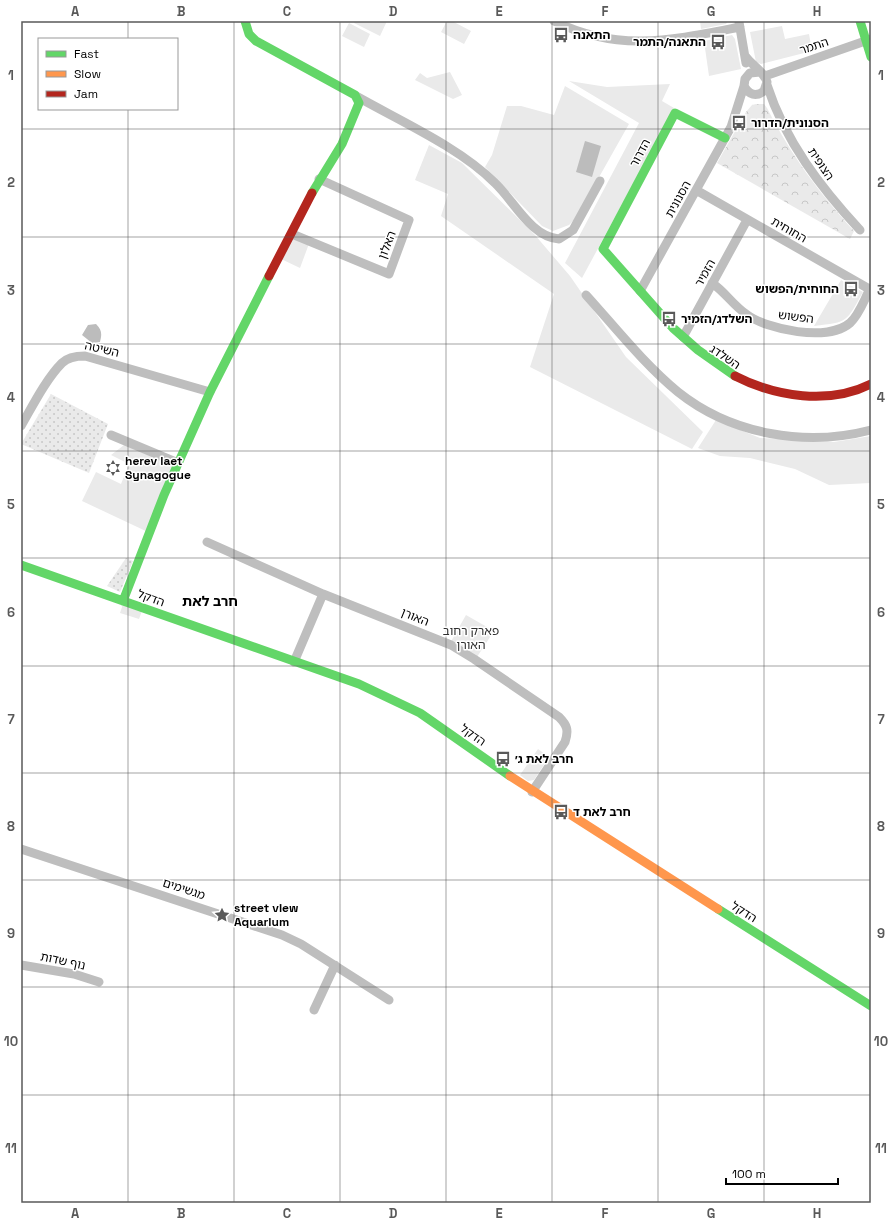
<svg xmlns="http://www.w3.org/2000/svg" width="892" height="1224" viewBox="0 0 892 1224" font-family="'Space Grotesk','Noto Sans Hebrew',sans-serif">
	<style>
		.green { fill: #eaeaea }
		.forest { fill: url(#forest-crowns) }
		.garden { fill: url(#garden-dots) }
		.water { fill: #bcbcbc }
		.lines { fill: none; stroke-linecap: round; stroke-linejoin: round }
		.street { stroke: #bebebe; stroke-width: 9 }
		.fast { stroke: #63d668; stroke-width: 9 }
		.slow { stroke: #ff974d; stroke-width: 9 }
		.jam { stroke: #b3261e; stroke-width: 9 }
		.grid { fill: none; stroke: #595959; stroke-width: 1; stroke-opacity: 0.55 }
		.labels { text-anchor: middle; stroke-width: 3; stroke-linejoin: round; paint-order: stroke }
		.poi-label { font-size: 12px; font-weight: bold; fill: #000; stroke: #fff; text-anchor: start }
		.street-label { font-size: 12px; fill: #000; stroke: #fff }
		.park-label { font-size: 12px; fill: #2f2f2f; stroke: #fff }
		.quarter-label { font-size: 14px; font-weight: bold; fill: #000; stroke: #fff }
		.neatline { fill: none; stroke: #595959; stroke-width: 1.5 }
		.grid-label { font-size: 13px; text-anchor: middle; font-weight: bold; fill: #595959 }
	</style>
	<defs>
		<pattern id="forest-crowns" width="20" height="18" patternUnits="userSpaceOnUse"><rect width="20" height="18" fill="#eaeaea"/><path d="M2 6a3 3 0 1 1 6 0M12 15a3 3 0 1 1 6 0" fill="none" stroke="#c7c7c7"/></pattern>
		<pattern id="garden-dots" width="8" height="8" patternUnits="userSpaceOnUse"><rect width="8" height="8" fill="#eaeaea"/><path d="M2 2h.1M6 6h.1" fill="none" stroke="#c7c7c7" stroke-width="1.8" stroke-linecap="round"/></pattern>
	</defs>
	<rect width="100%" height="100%" fill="#fff"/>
	<path class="green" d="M 355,21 L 387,21 L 380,36 L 354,23 Z
		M 447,21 L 452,21 L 471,31 L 464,44 L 441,32 Z
		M 700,21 L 728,21 L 726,24 L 701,29 Z
		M 349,23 L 370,34 L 364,47 L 342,36 Z
		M 782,26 L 785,39 L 809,34 L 812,51 L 761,64 L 756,62 L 750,32 Z
		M 732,35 L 735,39 L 741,69 L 709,76 L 704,41 Z
		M 450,72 L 462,95 L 453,99 L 415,80 L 420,73 L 427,78 Z
		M 569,81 L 607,87 L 670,84 L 662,101 L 674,108 L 582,278 L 565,263 L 639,123 Z
		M 565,86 L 629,124 L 576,218 L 569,225 L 553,231 L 542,226 L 485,167 L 492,155 L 507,106 L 521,106 L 554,115 Z
		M 429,145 L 462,163 L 535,235 L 570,276 L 626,357 L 703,432 L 692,449 L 530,367 L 554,294 L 441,216 L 448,194 L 415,180 Z
		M 292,234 L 310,241 L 300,268 L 279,258 Z
		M 841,280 L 863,292 C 846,322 849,322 814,326 Z
		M 716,420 L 760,438 L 834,442 L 871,436 L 871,483 L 829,485 L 795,469 L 750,458 L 720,456 L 698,448 Z
		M 128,442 L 178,463 L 150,533 L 82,501 L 96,472 L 121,484 L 129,464 L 111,455 Z
		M 124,601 L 143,608 L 139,619 L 120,613 Z
		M 466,615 L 494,631 L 475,660 L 449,645 Z
		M 538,749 L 549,757 L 534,780 L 528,781 L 520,775 Z"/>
	<path class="forest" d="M 756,104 L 764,104 L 767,108 C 793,158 817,190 854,231 L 850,239 L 717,163 L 746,112 L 752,105 Z"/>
	<path class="garden" d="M 51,394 L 108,424 L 89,473 L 21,444 Z
		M 126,558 L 133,561 L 120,592 L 107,586 Z"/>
	<path class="water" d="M 585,141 L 601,146 L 592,177 L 576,172 Z
		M 96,324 C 102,330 102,334 100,342 L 92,343 L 82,335 L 88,325 Z"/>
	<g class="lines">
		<path class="street" d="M 554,21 C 618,53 673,40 740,27
			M 739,22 L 746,63
			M 746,57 C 752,65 765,73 767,82 L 764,91 C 756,97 749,95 744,86 L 745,79 L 750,73 L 760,72
			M 765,76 L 871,39
			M 767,85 C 785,141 821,188 860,230
			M 356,96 C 400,121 459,147 495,183 C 514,201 531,237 559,239 L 573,230 L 600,181
			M 696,190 L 871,290
			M 292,234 L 389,274 L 409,220 L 319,179
			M 712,283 C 725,292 733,305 746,314 C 767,330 828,342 850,323 C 859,315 864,300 870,289
			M 640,291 L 731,127 L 744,86
			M 586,295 C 615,327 644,364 678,392 C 732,435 806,447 871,430
			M 683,337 L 747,220
			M 21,426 C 32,407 46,379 62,363 C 68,357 76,356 85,356 L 210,392
			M 111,435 L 178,463
			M 207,542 L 323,594 L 451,645 L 474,659 L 559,717 C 567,725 569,730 565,742 L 532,792
			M 294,662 L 323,594
			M 21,849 L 282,935 L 301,944 L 389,1000
			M 21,965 L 74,974 L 99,982
			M 314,1010 L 335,965"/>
		<path class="fast" d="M 245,21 L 249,34 L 256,41 L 355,95 L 359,103 L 342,144 L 312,193
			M 860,21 L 871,57
			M 725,138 L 675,113 L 603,249 L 673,328 L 698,350 L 735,376
			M 21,565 L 359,684 L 420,713 L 510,776
			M 123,601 L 164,495 L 210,392 L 269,276
			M 718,909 L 871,1006"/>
		<path class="slow" d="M 510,776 L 718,909"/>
		<path class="jam" d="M 269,276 L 312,193
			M 735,376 C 776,397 829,405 871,384"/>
	</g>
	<path class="grid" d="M 128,21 L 128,39M 234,21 L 234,1203M 340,21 L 340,1203M 446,21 L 446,1203M 552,21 L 552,1203M 658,21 L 658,1203M 764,21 L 764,1203M 128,109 L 128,1203M 21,129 L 871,129M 21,237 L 871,237M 21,344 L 871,344M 21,451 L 871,451M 21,558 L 871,558M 21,666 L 871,666M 21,773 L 871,773M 21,880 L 871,880M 21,987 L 871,987M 21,1095 L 871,1095"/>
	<defs>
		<symbol id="bus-bare" viewBox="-9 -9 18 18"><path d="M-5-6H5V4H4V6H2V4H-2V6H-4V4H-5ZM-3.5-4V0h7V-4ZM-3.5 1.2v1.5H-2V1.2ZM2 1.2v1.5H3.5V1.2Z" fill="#595959" stroke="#fff" stroke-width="2.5" paint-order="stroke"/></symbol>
		<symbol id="synagogue-bare" viewBox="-9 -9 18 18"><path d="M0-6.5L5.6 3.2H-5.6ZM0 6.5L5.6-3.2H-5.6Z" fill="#595959" stroke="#fff" stroke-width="2.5" paint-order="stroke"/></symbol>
		<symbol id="sight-bare" viewBox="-9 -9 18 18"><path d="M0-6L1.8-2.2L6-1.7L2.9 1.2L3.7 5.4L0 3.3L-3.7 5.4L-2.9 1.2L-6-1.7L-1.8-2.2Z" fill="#595959" stroke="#fff" stroke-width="2.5" paint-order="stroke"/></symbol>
	</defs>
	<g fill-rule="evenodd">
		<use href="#bus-bare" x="550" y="24" width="22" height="22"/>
		<use href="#bus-bare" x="707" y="31" width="22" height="22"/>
		<use href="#bus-bare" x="728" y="112" width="22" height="22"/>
		<use href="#bus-bare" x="840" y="278" width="22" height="22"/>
		<use href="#bus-bare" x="658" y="308" width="22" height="22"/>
		<use href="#synagogue-bare" x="102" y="457" width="22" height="22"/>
		<use href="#bus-bare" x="492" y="748" width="22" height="22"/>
		<use href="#bus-bare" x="550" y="801" width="22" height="22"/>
		<use href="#sight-bare" x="211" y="904" width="22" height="22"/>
	</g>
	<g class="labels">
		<g class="poi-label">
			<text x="573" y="39">התאנה</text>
			<text x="706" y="46" text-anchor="end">התאנה/התמר</text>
			<text x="751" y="127">הסנונית/הדרור</text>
			<text x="839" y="293" text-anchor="end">החוחית/הפשוש</text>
			<text x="681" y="323">השלדג/הזמיר</text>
			<text x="125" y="465">herev laet<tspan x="125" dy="14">Synagogue</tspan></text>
			<text x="515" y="763">חרב לאת ג׳</text>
			<text x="573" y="816">חרב לאת ד</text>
			<text x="234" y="912">street view<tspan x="234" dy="14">Aquarium</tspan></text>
		</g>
		<g class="street-label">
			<text transform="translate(814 46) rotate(-19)" y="4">התמר</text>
			<text transform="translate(640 153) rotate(-62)" y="4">הדרור</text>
			<text transform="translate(821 164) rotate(56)" y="4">הצופית</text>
			<text transform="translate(678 199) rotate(-61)" y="4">הסנונית</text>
			<text transform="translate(789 230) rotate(30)" y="4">החוחית</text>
			<text transform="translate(387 245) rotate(-69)" y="4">האלון</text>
			<text transform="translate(705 273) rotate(-61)" y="4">הזמיר</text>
			<text transform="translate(796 317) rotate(7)" y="4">הפשוש</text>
			<text transform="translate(102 349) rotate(13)" y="4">השיטה</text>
			<text transform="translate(725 357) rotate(34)" y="4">השלדג</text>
			<text transform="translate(151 598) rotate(20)" y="4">הדקל</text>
			<text transform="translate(415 617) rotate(22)" y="4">האורן</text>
			<text transform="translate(473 735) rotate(35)" y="4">הדקל</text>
			<text transform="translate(184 889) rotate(18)" y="4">מגשימים</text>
			<text transform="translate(744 912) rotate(32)" y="4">הדקל</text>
			<text transform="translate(63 961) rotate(12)" y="4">נוף שדות</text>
		</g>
		<g class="park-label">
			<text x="471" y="635">פארק רחוב<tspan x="471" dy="14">האורן</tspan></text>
		</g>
		<g class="quarter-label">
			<text x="210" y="606">חרב לאת</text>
		</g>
	</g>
	<rect width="892" height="1224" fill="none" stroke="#ffffff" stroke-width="44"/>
	<rect x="38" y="38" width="140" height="72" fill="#ffffff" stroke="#999999"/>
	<rect x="46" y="51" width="20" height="6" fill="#63d668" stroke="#999999"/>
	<text x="74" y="58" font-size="12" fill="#000000">Fast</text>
	<rect x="46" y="71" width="20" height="6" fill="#ff974d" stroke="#999999"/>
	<text x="74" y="78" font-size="12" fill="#000000">Slow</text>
	<rect x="46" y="91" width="20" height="6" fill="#b3261e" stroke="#999999"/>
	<text x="74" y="98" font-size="12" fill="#000000">Jam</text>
	<path d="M726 1178v6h112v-6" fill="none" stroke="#000000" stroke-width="2"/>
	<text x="732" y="1178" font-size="12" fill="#000000" stroke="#ffffff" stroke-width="3" paint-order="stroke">100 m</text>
	<rect x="22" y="22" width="848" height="1180" class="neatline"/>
	<g class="grid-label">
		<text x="75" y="16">A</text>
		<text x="181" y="16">B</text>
		<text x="287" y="16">C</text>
		<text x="393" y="16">D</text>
		<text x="499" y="16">E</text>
		<text x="605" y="16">F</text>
		<text x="711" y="16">G</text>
		<text x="817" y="16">H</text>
		<text x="11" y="80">1</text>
		<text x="881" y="80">1</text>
		<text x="11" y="187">2</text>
		<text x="881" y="187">2</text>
		<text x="11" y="295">3</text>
		<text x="881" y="295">3</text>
		<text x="11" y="402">4</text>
		<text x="881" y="402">4</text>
		<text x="11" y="509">5</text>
		<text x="881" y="509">5</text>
		<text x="11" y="617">6</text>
		<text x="881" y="617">6</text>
		<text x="11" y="724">7</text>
		<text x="881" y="724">7</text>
		<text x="11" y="831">8</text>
		<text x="881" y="831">8</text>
		<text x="11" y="938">9</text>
		<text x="881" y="938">9</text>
		<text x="11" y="1046">10</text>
		<text x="881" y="1046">10</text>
		<text x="11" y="1153">11</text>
		<text x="881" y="1153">11</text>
		<text x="75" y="1218">A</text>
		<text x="181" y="1218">B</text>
		<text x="287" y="1218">C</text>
		<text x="393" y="1218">D</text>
		<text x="499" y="1218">E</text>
		<text x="605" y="1218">F</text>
		<text x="711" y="1218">G</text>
		<text x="817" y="1218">H</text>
	</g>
</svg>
